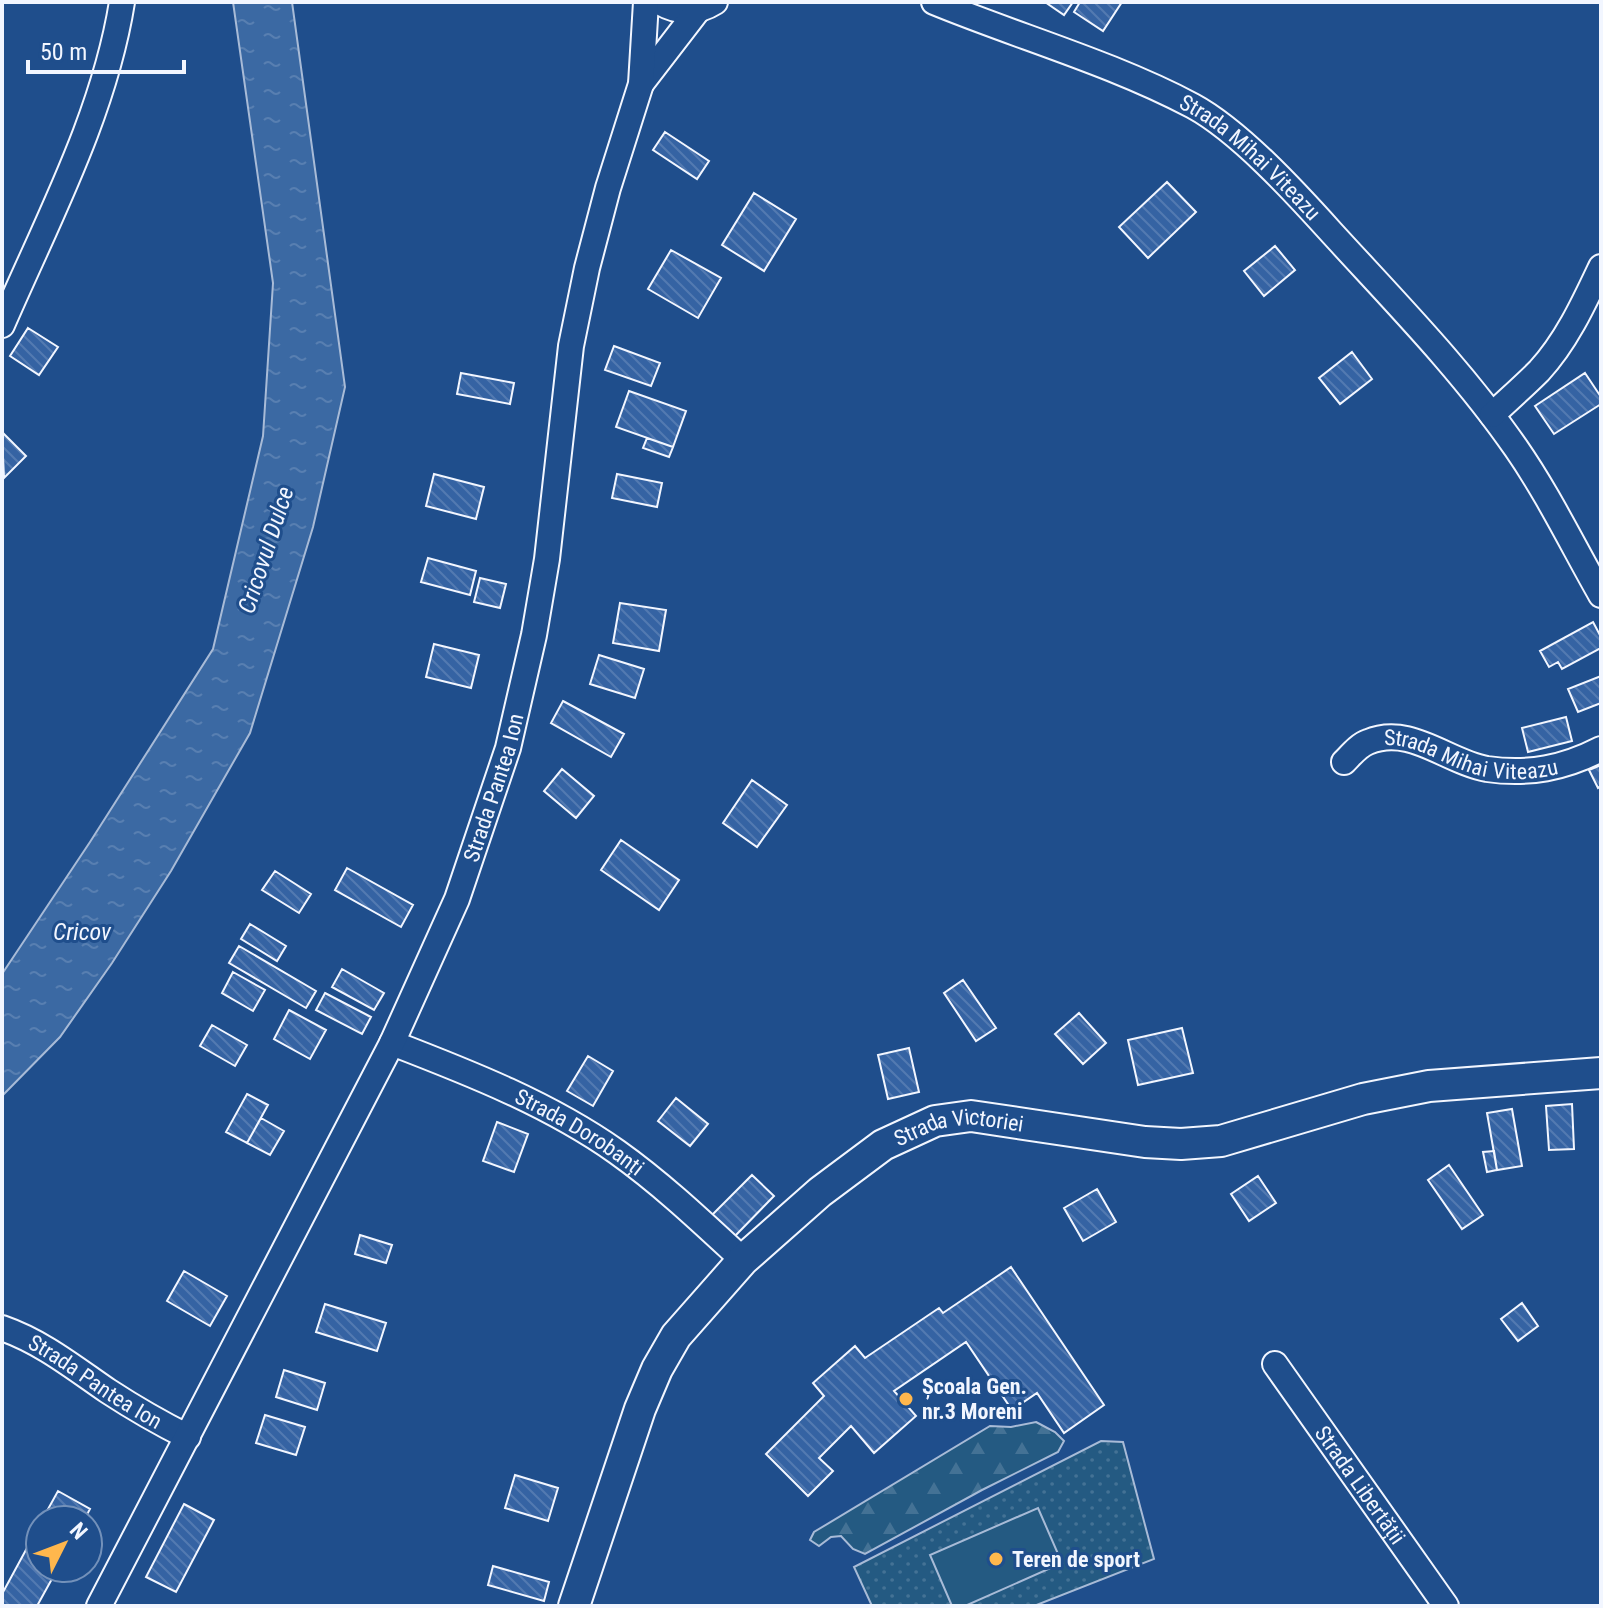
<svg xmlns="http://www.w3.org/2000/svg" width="1603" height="1608" viewBox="0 0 1603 1608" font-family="'Roboto Condensed',sans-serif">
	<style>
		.grass { fill: url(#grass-dots); stroke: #a8bbd7; stroke-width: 2 }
		.forest { fill: url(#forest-firs); stroke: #a8bbd7; stroke-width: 2 }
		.pitch { fill: #245a82; stroke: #a8bbd7; stroke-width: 2 }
		.water { fill: url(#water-ripples); stroke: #a8bbd7; stroke-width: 2 }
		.building { fill: url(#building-back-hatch); stroke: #f2f6ff; stroke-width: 2 }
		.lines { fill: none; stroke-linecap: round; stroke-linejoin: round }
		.minor-casing { stroke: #f2f6ff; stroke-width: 28 }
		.major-casing { stroke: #f2f6ff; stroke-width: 34 }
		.minor { stroke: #1f4e8c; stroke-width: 24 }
		.major { stroke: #1f4e8c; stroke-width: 30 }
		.poi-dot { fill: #ffb74d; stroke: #1f4e8c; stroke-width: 3 }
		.labels { text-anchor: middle; stroke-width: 6; stroke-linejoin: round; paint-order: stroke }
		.street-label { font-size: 22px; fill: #f2f6ff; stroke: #1f4e8c }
		.poi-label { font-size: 22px; font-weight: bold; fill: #f2f6ff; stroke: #1f4e8c; text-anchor: start }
		.water-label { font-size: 24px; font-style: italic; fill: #f2f6ff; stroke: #1f4e8c }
	</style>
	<defs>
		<pattern id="grass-dots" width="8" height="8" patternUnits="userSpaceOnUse" patternTransform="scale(2)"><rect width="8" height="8" fill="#245a82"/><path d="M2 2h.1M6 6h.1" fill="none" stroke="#447295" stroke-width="1.8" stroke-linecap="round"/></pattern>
		<pattern id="forest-firs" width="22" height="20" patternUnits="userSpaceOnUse" patternTransform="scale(2)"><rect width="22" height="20" fill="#245a82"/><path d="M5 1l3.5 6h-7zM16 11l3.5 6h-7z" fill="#447295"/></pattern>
		<pattern id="water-ripples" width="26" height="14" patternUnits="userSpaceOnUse" patternTransform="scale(2)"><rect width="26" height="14" fill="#3b69a3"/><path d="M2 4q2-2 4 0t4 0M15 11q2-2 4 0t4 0" fill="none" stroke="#587fb1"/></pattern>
		<pattern id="building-back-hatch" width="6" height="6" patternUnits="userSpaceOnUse" patternTransform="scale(2)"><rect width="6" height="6" fill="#3563a3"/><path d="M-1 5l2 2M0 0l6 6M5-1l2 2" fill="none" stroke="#537ab1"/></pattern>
	</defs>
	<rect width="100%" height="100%" fill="#1f4e8c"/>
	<path class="grass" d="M 1101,1441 L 1123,1442 L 1154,1559 L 1034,1606 L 872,1606 L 854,1567 Z"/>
	<path class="forest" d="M 1036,1422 L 1055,1432 L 1064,1441 L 1058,1452 L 982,1490 L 865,1554 L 853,1549 L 841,1536 L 831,1537 L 819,1546 L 810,1540 L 814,1532 L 990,1426 L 1011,1427 Z"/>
	<path class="pitch" d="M 1038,1508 L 1062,1563 L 965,1606 L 952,1606 L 930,1555 Z"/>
	<path class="water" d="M 233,2 L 292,2 L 345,387 L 313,527 L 250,733 L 171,871 L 112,963 L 60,1037 L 2,1096 L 2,974 L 90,842 L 213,649 L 263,436 L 273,283 Z"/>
	<path class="building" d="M 1045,2 L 1073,2 L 1064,15 Z
		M 1080,2 L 1122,2 L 1103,31 L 1074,12 Z
		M 665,132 L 709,161 L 697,179 L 653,150 Z
		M 1167,182 L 1196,212 L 1148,258 L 1119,227 Z
		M 754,193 L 796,219 L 764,271 L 722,245 Z
		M 1275,246 L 1295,270 L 1264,296 L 1244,271 Z
		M 671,250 L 721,278 L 698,318 L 648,289 Z
		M 28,328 L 58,347 L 39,375 L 10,356 Z
		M 614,346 L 660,363 L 651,386 L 605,370 Z
		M 1352,352 L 1372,379 L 1340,404 L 1319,378 Z
		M 461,373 L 514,383 L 510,404 L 457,394 Z
		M 1585,373 L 1601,397 L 1601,404 L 1554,434 L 1535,406 Z
		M 629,391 L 686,411 L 673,447 L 616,427 Z
		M 4,434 L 26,456 L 4,478 L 2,436 Z
		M 647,438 L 673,447 L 669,457 L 643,448 Z
		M 434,474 L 484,487 L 476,519 L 426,506 Z
		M 617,474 L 662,483 L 657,507 L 612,498 Z
		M 428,558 L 476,571 L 470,595 L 421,582 Z
		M 480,578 L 506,584 L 500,608 L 474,602 Z
		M 620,603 L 666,610 L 659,651 L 613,643 Z
		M 1593,622 L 1601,637 L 1601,648 L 1562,669 L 1558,662 L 1549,667 L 1540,651 Z
		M 434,644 L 479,655 L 471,688 L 426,677 Z
		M 599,655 L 644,669 L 635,698 L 590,684 Z
		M 1601,676 L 1601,703 L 1578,712 L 1568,689 Z
		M 563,701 L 624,734 L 611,757 L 551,723 Z
		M 1566,717 L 1572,741 L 1528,752 L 1522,728 Z
		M 1601,765 L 1601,786 L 1598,788 L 1589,770 Z
		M 562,769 L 594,796 L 576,818 L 544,791 Z
		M 752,780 L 787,805 L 757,847 L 723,823 Z
		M 621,840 L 679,880 L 659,910 L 601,870 Z
		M 347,868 L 413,905 L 401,927 L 335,890 Z
		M 275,871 L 311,894 L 299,913 L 262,890 Z
		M 250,924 L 286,946 L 277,961 L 241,939 Z
		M 239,946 L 316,991 L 306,1008 L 229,963 Z
		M 342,969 L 384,993 L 374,1010 L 332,987 Z
		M 233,972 L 265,990 L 253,1011 L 222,993 Z
		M 963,980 L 996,1028 L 976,1041 L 944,993 Z
		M 325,993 L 371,1017 L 362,1034 L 316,1010 Z
		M 289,1010 L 326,1030 L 310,1059 L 274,1039 Z
		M 1079,1013 L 1106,1043 L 1083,1064 L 1055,1034 Z
		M 212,1025 L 247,1045 L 235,1066 L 200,1046 Z
		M 1182,1028 L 1193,1073 L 1138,1085 L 1128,1040 Z
		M 909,1048 L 919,1092 L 888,1099 L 878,1055 Z
		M 588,1056 L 613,1071 L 593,1106 L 567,1091 Z
		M 247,1094 L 268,1105 L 247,1143 L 226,1132 Z
		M 676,1098 L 708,1124 L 690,1146 L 658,1121 Z
		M 1572,1104 L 1574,1149 L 1549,1150 L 1546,1106 Z
		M 1512,1109 L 1522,1166 L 1497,1170 L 1487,1113 Z
		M 261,1118 L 284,1131 L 270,1155 L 247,1143 Z
		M 497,1122 L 528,1134 L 514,1172 L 483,1161 Z
		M 1494,1151 L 1497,1170 L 1487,1172 L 1483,1152 Z
		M 1449,1165 L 1483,1215 L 1462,1229 L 1428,1180 Z
		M 752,1175 L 774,1196 L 734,1237 L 712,1215 Z
		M 1258,1176 L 1276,1203 L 1249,1221 L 1231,1194 Z
		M 1097,1189 L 1116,1222 L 1083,1241 L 1064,1208 Z
		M 360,1235 L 392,1245 L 386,1263 L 355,1254 Z
		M 1011,1267 L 1104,1405 L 1064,1433 L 1037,1393 L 1012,1410 L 966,1342 L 894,1391 L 916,1416 L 874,1453 L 851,1426 L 819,1458 L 833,1471 L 808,1496 L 766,1454 L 824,1396 L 813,1383 L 855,1346 L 865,1358 L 939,1308 L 943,1313 Z
		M 184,1271 L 227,1296 L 210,1326 L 167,1301 Z
		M 1522,1303 L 1538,1326 L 1518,1341 L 1501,1319 Z
		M 325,1304 L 386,1323 L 377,1351 L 316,1332 Z
		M 284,1370 L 325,1383 L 317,1410 L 276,1397 Z
		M 265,1415 L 305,1427 L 296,1455 L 256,1443 Z
		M 515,1475 L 558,1488 L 548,1521 L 505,1508 Z
		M 58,1491 L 90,1509 L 84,1520 L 42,1520 Z
		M 184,1504 L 214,1520 L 176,1592 L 146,1577 Z
		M 40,1524 L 40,1568 L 58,1568 L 37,1606 L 2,1606 L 2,1594 Z
		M 493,1566 L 549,1582 L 544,1601 L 488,1585 Z"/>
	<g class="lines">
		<defs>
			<g id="minor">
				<path d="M 659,2 C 678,13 696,14 715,2"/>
				<path id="s1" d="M 934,2 C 1019,37 1112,63 1193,106 C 1239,131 1295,192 1331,232 C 1394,301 1462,370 1516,448 C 1548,494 1573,546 1601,595"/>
				<path d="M 641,84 L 698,10"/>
				<path d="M 2,325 C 47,221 104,115 122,2"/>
				<path d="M 1492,415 C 1508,400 1524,386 1539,371 C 1566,342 1584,303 1601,267"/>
				<path id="s2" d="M 1344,762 C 1351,755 1359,745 1368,742 C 1410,724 1447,762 1487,769 C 1529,775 1564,768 1601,749"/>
				<path id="s3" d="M 392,1043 C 470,1073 549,1104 617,1152 C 662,1184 703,1223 743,1260"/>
				<path id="s4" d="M 2,1328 C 42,1342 73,1367 108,1391 C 134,1408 160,1423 188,1437"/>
				<path id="s5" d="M 1275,1364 L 1446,1606"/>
				<path id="s6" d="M 99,1606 L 392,1043 L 457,899 L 508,748 L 534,635 L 547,559 L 571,346 L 587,268 L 608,188 L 641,84 L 646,2"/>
			</g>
			<g id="major">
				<path id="s7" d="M 574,1606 L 640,1409 L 657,1369 L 676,1336 L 743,1260 L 820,1192 L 883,1145 L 935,1121 L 971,1116 L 1145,1142 L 1181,1144 L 1221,1141 L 1363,1099 L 1429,1086 L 1601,1073"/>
			</g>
		</defs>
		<use href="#minor" class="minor-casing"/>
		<use href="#major" class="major-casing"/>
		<use href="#minor" class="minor"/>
		<use href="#major" class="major"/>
	</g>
	<g class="poi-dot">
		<circle cx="906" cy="1399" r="8"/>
		<circle cx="996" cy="1559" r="8"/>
	</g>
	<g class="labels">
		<g class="street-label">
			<text dy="8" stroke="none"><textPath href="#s1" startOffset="356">Strada Mihai Viteazu</textPath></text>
			<text dy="8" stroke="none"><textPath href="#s2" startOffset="138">Strada Mihai Viteazu</textPath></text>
			<text dy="8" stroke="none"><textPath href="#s6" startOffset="910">Strada Pantea Ion</textPath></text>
			<text dy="8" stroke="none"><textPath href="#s3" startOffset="208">Strada Dorobanți</textPath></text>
			<text dy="8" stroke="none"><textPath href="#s7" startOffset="652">Strada Victoriei</textPath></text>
			<text dy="8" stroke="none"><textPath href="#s4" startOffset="108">Strada Pantea Ion</textPath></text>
			<text dy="8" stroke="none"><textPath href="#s5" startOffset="148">Strada Libertății</textPath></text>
		</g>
		<g class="poi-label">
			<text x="922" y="1394">Școala Gen.<tspan x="922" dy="25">nr.3 Moreni</tspan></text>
			<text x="1012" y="1567">Teren de sport</text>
		</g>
		<g class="water-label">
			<text transform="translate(266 550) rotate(-72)" y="8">Cricovul Dulce</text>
			<text x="82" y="940">Cricov</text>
		</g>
	</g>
	<rect width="1603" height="1608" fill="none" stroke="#f2f6ff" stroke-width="8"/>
	<g transform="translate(64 1544) rotate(48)"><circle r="38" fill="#1f4e8c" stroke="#7391ba" stroke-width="2"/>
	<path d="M0-6L14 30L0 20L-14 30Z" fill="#ffb74d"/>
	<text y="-12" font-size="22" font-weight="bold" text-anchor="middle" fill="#f2f6ff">N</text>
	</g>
	<path d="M28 60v12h156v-12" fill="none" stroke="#f2f6ff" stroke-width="4"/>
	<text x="40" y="60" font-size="24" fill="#f2f6ff" stroke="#1f4e8c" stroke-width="6" paint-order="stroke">50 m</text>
</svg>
